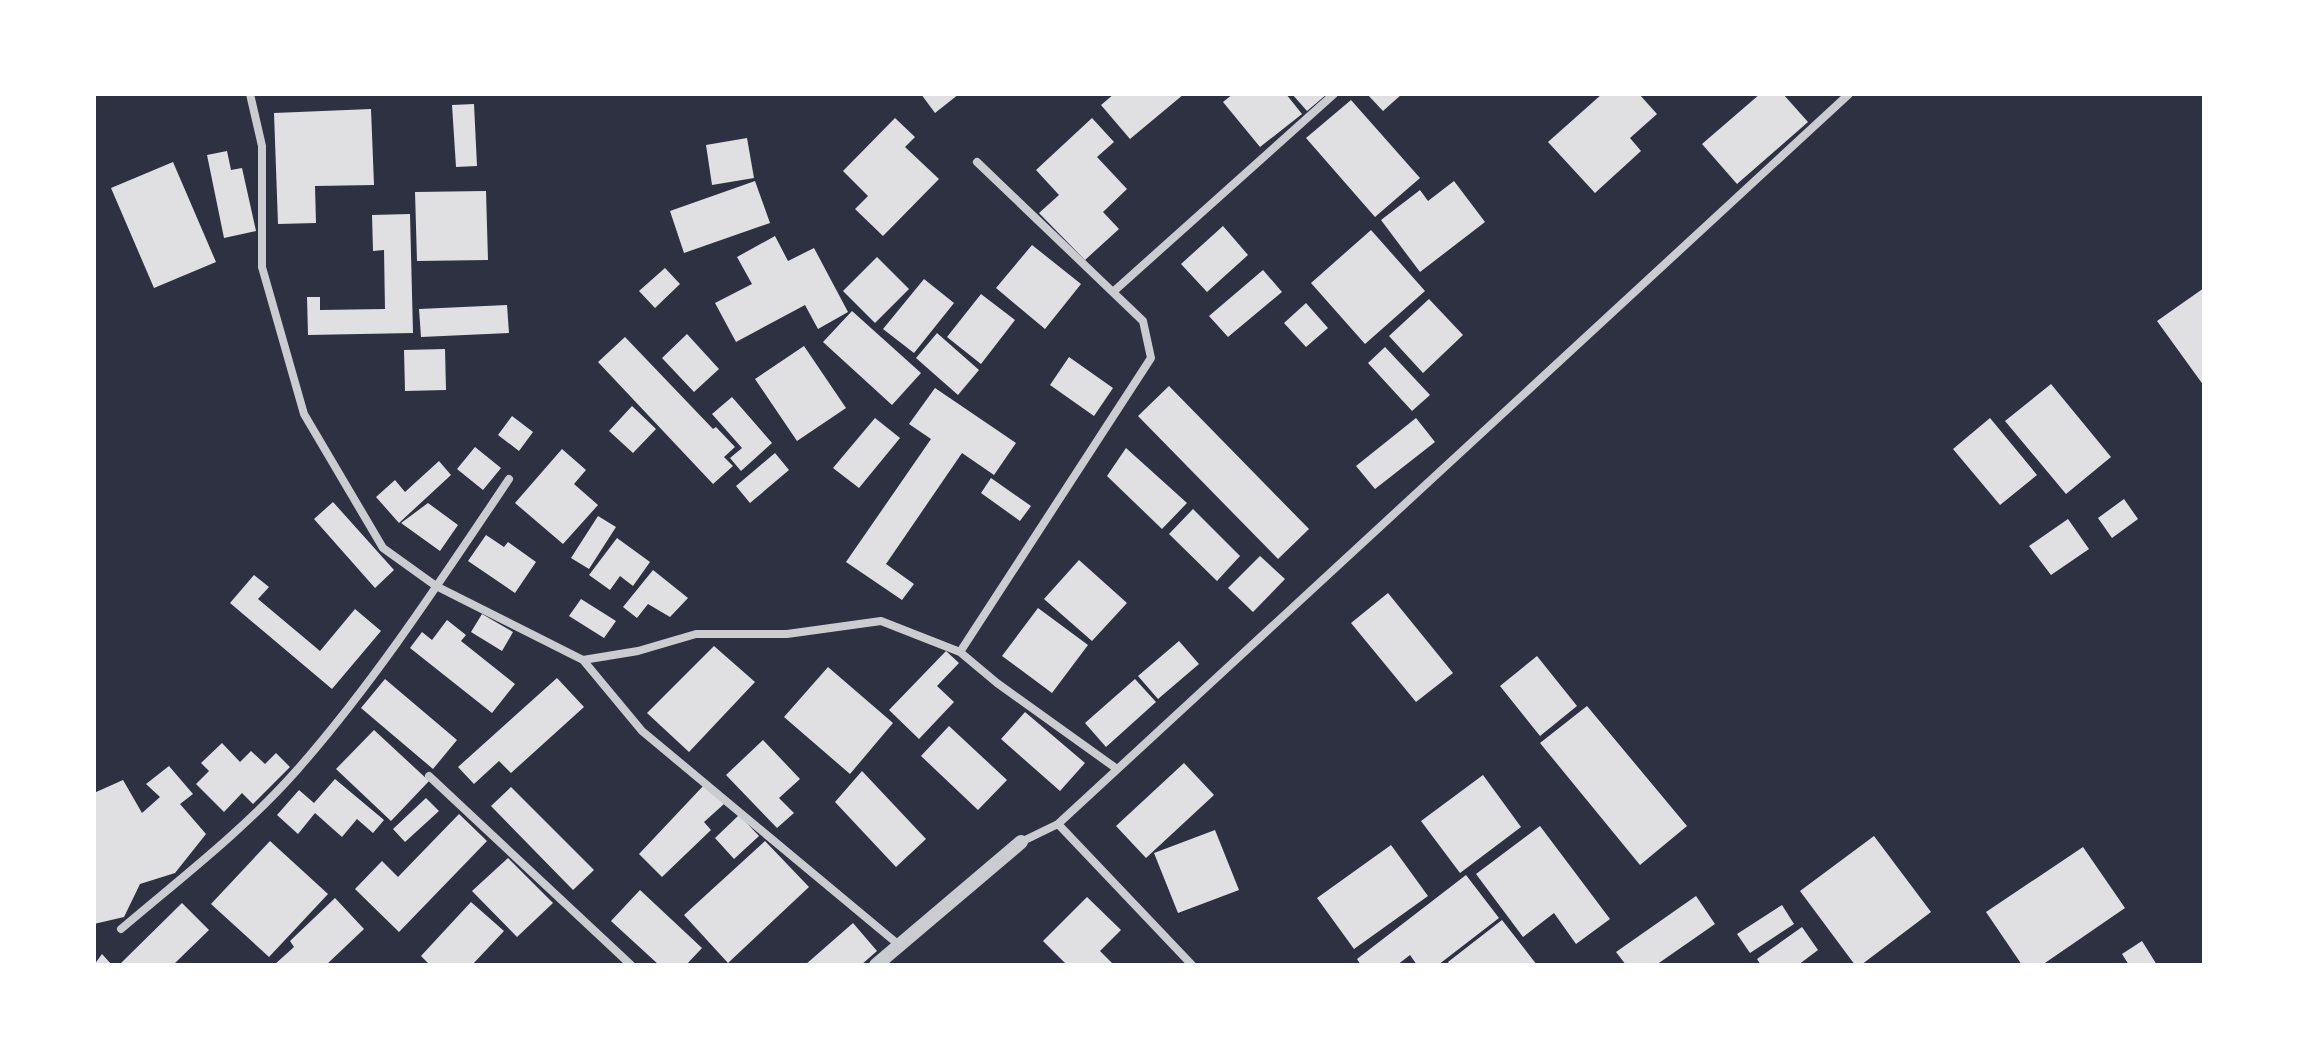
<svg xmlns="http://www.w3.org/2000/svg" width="2298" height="1059" viewBox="0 0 2298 1059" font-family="Manrope,sans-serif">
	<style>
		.building { fill: #e0e0e3 }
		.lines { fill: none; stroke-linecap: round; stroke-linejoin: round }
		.minor { stroke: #caccd0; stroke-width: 8 }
		.tertiary { stroke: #caccd0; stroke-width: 14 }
	</style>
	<rect width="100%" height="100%" fill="#2d3142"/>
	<path class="building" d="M 921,94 L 959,94 L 935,113 Z
		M 1114,94 L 1184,94 L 1130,139 L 1101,105 Z
		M 1233,94 L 1286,94 L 1302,114 L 1260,147 L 1223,102 Z
		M 1292,94 L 1327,94 L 1307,111 Z
		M 1367,94 L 1402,94 L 1383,111 Z
		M 1602,94 L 1639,94 L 1657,114 L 1630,138 L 1641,151 L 1595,193 L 1548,142 Z
		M 1760,94 L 1783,94 L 1808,122 L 1737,184 L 1702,144 Z
		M 1351,100 L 1420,178 L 1375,217 L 1306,138 Z
		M 474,104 L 477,166 L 456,167 L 452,105 Z
		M 371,109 L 374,185 L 315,186 L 316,223 L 278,224 L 274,113 Z
		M 895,118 L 915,137 L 905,147 L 939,179 L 883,236 L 855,209 L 868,196 L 843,171 Z
		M 1092,118 L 1114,142 L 1097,157 L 1127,189 L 1103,212 L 1119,229 L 1085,260 L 1039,213 L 1059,195 L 1036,170 Z
		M 747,138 L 754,178 L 712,185 L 706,145 Z
		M 227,151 L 231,170 L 242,168 L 256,231 L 224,238 L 207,155 Z
		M 173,162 L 216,262 L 154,288 L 111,188 Z
		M 755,181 L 770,223 L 684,253 L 670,211 Z
		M 1454,181 L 1485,222 L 1420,272 L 1381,220 L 1420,190 L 1428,201 Z
		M 486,191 L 488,260 L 417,261 L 415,192 Z
		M 410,214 L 413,333 L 308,335 L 307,297 L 320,297 L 320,310 L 385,309 L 384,250 L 373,251 L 372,215 Z
		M 1223,226 L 1248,255 L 1207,292 L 1181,264 Z
		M 1371,230 L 1425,291 L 1365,344 L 1311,283 Z
		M 775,236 L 788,261 L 814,248 L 848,312 L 818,329 L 805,305 L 736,342 L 715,303 L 752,284 L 737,257 Z
		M 1032,245 L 1081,284 L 1045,329 L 996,288 Z
		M 877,257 L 909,289 L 875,323 L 843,291 Z
		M 665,268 L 680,284 L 655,308 L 639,291 Z
		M 1263,270 L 1282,292 L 1228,337 L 1209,316 Z
		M 924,279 L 954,303 L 914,353 L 883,329 Z
		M 2204,288 L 2204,386 L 2157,321 Z
		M 981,294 L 1015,320 L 981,364 L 947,337 Z
		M 1429,299 L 1463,335 L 1423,373 L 1389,336 Z
		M 1306,303 L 1328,328 L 1306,347 L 1284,323 Z
		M 507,305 L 509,333 L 421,337 L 419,309 Z
		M 852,311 L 921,373 L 892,405 L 823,342 Z
		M 937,333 L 979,370 L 958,395 L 916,358 Z
		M 687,334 L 719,369 L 694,392 L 662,358 Z
		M 625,337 L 713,429 L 716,427 L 735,447 L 724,457 L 733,466 L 713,484 L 598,362 Z
		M 804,346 L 846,408 L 797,441 L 755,379 Z
		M 1385,347 L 1430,395 L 1412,411 L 1368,363 Z
		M 445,349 L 446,390 L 405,391 L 404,350 Z
		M 1069,357 L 1113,388 L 1094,416 L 1050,385 Z
		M 2051,384 L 2111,457 L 2066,494 L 2005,421 Z
		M 1169,386 L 1309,529 L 1278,559 L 1138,416 Z
		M 935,388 L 1016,443 L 994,475 L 962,453 L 886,564 L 914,584 L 902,600 L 846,562 L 931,439 L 909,424 Z
		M 732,397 L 772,443 L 741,471 L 730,458 L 742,448 L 712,414 Z
		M 632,406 L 656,429 L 633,453 L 609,431 Z
		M 512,416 L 533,432 L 519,451 L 498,435 Z
		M 875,418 L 900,438 L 859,488 L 833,468 Z
		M 1416,418 L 1435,442 L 1375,489 L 1356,466 Z
		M 1990,418 L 2037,475 L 2000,505 L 1953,449 Z
		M 475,447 L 501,468 L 483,490 L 457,469 Z
		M 1126,448 L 1187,503 L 1162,529 L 1107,476 Z
		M 562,449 L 586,470 L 574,484 L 598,505 L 563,544 L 515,503 Z
		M 775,453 L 789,470 L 750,503 L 736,486 Z
		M 439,461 L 451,475 L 399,523 L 376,497 L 395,480 L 405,492 Z
		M 991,478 L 1031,506 L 1020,521 L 981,493 Z
		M 2124,499 L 2138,519 L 2112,538 L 2098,518 Z
		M 333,502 L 394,570 L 375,588 L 314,519 Z
		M 428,503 L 458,525 L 440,551 L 401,523 Z
		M 1193,509 L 1240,556 L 1217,581 L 1169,534 Z
		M 598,516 L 616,527 L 589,569 L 571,558 Z
		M 2068,519 L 2089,549 L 2051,575 L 2029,546 Z
		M 486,535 L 504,547 L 508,542 L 536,562 L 515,593 L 468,561 Z
		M 617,538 L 650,562 L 633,586 L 620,576 L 610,590 L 589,575 Z
		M 1260,556 L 1285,579 L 1253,612 L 1228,588 Z
		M 1079,560 L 1127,603 L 1092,641 L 1044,599 Z
		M 653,570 L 688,598 L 670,617 L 648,604 L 637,618 L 623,607 Z
		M 254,575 L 269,587 L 258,599 L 320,651 L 355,609 L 381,631 L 332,689 L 230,603 Z
		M 1388,593 L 1453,673 L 1416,702 L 1351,623 Z
		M 581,599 L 616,621 L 604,638 L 569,616 Z
		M 1038,608 L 1088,645 L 1052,693 L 1002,656 Z
		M 482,614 L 513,632 L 502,651 L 471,632 Z
		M 447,620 L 466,635 L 461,641 L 515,684 L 492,713 L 410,648 L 422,632 L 432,640 Z
		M 1179,641 L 1199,664 L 1158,699 L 1138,676 Z
		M 714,646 L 755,682 L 689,752 L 647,713 Z
		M 946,651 L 959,663 L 937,686 L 954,702 L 919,739 L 889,710 Z
		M 1537,656 L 1577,706 L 1540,736 L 1500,686 Z
		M 828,667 L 893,723 L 850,774 L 784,717 Z
		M 557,678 L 584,707 L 511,773 L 499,761 L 474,784 L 458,767 Z
		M 385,679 L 457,740 L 433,769 L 361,708 Z
		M 1135,679 L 1156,702 L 1106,747 L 1085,723 Z
		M 1587,706 L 1687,826 L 1640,865 L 1540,743 Z
		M 1025,712 L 1085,763 L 1060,791 L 1001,739 Z
		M 949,726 L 1007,780 L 978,810 L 921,756 Z
		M 374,730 L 429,781 L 391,821 L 336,769 Z
		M 763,740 L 800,779 L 779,798 L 794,813 L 777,828 L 726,775 Z
		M 222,743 L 240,762 L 251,751 L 265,764 L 276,753 L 290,767 L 253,804 L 242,793 L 224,812 L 196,784 L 209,771 L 201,763 Z
		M 1184,763 L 1214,795 L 1146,858 L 1116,826 Z
		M 169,766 L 193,794 L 180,804 L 206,834 L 175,873 L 140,884 L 124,917 L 94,924 L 94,793 L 123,780 L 142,813 L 160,797 L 146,784 Z
		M 862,771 L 926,839 L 896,867 L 835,802 Z
		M 1483,775 L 1521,827 L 1460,873 L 1421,821 Z
		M 335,779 L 384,820 L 373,833 L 357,819 L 342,837 L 315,813 L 298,834 L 277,815 L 299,790 L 314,803 Z
		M 705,784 L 724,804 L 704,822 L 711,830 L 662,877 L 639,854 Z
		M 511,787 L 594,870 L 573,890 L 491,806 Z
		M 426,798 L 439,811 L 405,842 L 393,829 Z
		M 459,814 L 487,841 L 399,932 L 355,889 L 382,861 L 398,877 Z
		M 739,815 L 759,836 L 734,859 L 715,838 Z
		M 1540,826 L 1610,919 L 1576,944 L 1554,913 L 1523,937 L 1476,874 Z
		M 1215,830 L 1239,890 L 1178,913 L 1154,853 Z
		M 1874,836 L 1931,912 L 1861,965 L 1855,965 L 1800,891 Z
		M 270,841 L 328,894 L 269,957 L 211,904 Z
		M 765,841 L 809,887 L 728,963 L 684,915 Z
		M 1391,845 L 1428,896 L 1354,949 L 1317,898 Z
		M 2083,847 L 2125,908 L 2042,965 L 2022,965 L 1986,912 Z
		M 508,858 L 553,903 L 517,937 L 472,891 Z
		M 1466,875 L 1499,918 L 1438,965 L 1417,965 L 1410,955 L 1397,965 L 1361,965 L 1357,959 Z
		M 640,890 L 702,948 L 686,965 L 659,965 L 611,921 Z
		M 1696,896 L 1715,924 L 1656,965 L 1626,965 L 1616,952 Z
		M 1087,897 L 1121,930 L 1100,951 L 1114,965 L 1067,965 L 1043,941 Z
		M 335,898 L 364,929 L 326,965 L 274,965 L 294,947 L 290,941 Z
		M 471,902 L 504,931 L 472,965 L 430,965 L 421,956 Z
		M 182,903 L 209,930 L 173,965 L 119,965 Z
		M 1782,905 L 1794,924 L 1750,953 L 1737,934 Z
		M 1502,920 L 1537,965 L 1450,965 L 1448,962 Z
		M 853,923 L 877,951 L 861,965 L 805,965 Z
		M 1802,927 L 1818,950 L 1798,965 L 1761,965 L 1757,959 Z
		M 2142,941 L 2157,965 L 2129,965 L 2122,954 Z
		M 102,954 L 112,965 L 94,965 Z"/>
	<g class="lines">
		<path class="minor" d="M 250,94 L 262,146 L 262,267 L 304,414 L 383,548 L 436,586 L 583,660 L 638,651 L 696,634 L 787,634 L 881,621 L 960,652 L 997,683 L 1117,769
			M 1113,292 L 1334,94
			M 960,652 L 1151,358 L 1143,321 L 977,162
			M 583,660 L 642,731 L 899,945
			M 429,776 L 631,965
			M 1058,824 L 1192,965
			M 1021,842 L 1058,824 L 1849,94
			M 121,929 C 181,878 245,829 297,770 C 376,680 443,577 509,479"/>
		<path class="tertiary" d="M 876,965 L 1021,842"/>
	</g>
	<rect width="2298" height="1059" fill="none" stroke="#ffffff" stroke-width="192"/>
</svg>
